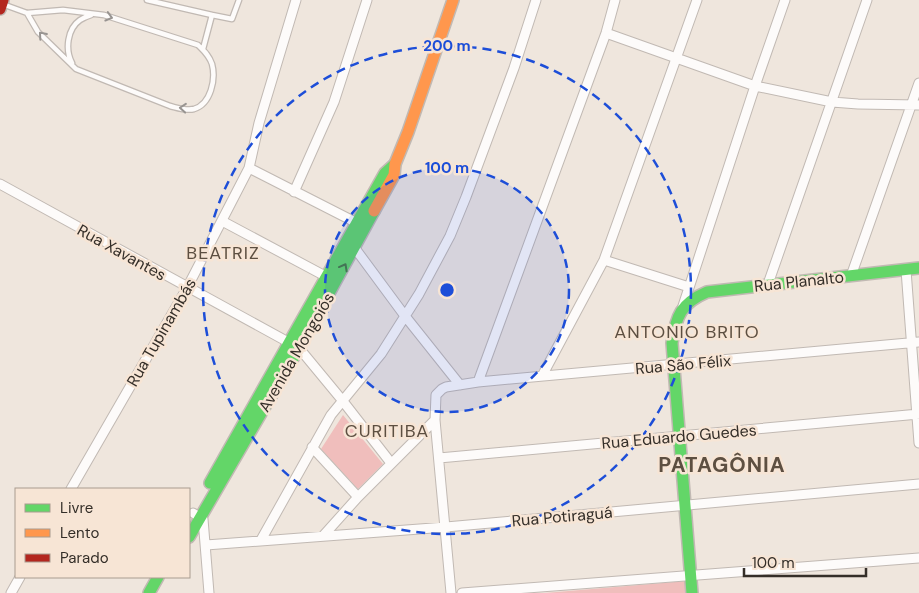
<svg xmlns="http://www.w3.org/2000/svg" width="919" height="593" viewBox="0 0 919 593" font-family="'DM Sans',sans-serif">
	<style>
		.green { fill: #f0bebc }
		.lines { fill: none; stroke-linecap: round; stroke-linejoin: round }
		.lane-casing { stroke: #c1b9b3; stroke-width: 7 }
		.street-casing { stroke: #c1b9b3; stroke-width: 11 }
		.fast-casing { stroke: #c1b9b3; stroke-width: 14 }
		.slow-casing { stroke: #c1b9b3; stroke-width: 14 }
		.jam-casing { stroke: #c1b9b3; stroke-width: 14 }
		.lane { stroke: #fdfbfa; stroke-width: 4.5 }
		.street { stroke: #fdfbfa; stroke-width: 9 }
		.fast { stroke: #63d668; stroke-width: 11 }
		.slow { stroke: #ff974d; stroke-width: 11 }
		.jam { stroke: #b3261e; stroke-width: 11 }
		.oneway { stroke: #989491 }
		.oneway2 { stroke: #497a45 }
		.ring { fill: none; stroke: #1d4ed8; stroke-width: 2.5; stroke-dasharray: 9 6 }
		.labels { text-anchor: middle; stroke-width: 5; stroke-linejoin: round; paint-order: stroke }
		.street-label { font-size: 16px; fill: #342e28; stroke: #f7e5d5 }
		.neighbourhood-label { font-size: 18px; letter-spacing: 1px; fill: #5d4f41; stroke: #f7e5d5 }
		.district-label { font-size: 21px; font-weight: bold; letter-spacing: 1px; fill: #5d4f41; stroke: #f7e5d5 }
		.centre { fill: #1d4ed8; stroke: #f7e5d5; stroke-width: 2.5 }
		.ring-label { font-size: 15px; text-anchor: middle; font-weight: bold; fill: #1d4ed8; stroke: #f7e5d5; stroke-width: 5; stroke-linejoin: round; paint-order: stroke }
	</style>
	<rect width="100%" height="100%" fill="#efe6dd"/>
	<path class="green" d="M 343,415 L 383,464 L 358,489 L 321,449 Z
		M 686,581 L 687,593 L 545,593 Z"/>
	<g class="lines">
		<defs>
			<path id="lane" d="M 147,0 L 212,15 L 203,49
				M 5,5 L 27,13 L 63,10 L 104,15 L 198,45 C 204,51 209,55 212,64 C 216,79 211,104 194,109 C 186,111 178,108 170,106 L 76,69 L 38,32 L 27,13
				M 212,15 L 232,19 L 239,0
				M 72,63 C 65,50 67,29 80,20 C 83,18 88,16 91,15"/>
			<path id="street" d="M 606,33 L 755,86 L 832,102 L 858,104 L 919,105
				M 249,168 L 357,223
				M 0,184 L 299,348 L 342,400 L 391,463
				M 294,192 L 334,102 L 367,0
				M 222,221 L 327,277
				M 354,247 L 405,316 L 460,385
				M 604,260 L 689,287
				M 906,270 L 919,443
				M 851,276 L 919,83
				M 768,284 L 867,0
				M 683,306 L 755,86 L 785,0
				M 542,376 L 604,260 L 697,0
				M 478,382 L 606,33 L 615,0
				M 312,447 L 358,497
				M 439,458 L 919,414
				M 71,489 L 187,288 L 249,168 L 259,123 L 296,0
				M 193,513 L 203,519 L 209,593
				M 323,536 L 358,497 L 435,420
				M 261,540 L 331,415 L 381,354 L 419,294 L 450,236 L 466,197 L 514,68 L 536,0
				M 206,545 L 446,527 L 919,484
				M 11,593 L 20,577
				M 451,593 L 435,420 L 436,395 L 442,389 L 446,387 L 478,382 L 919,342
				M 462,593 L 919,558"/>
			<path id="fast" d="M 210,483 L 385,173 L 395,164
				M 189,537 L 299,348 L 374,211
				M 149,593 L 158,577
				M 692,593 L 672,343 C 676,316 681,303 707,292 L 919,268"/>
			<path id="slow" d="M 374,211 L 394,175 L 395,164 L 408,132 L 453,0"/>
			<path id="jam" d="M 0,9 L 3,0"/>
		</defs>
		<use href="#lane" class="lane-casing"/>
		<use href="#street" class="street-casing"/>
		<use href="#fast" class="fast-casing"/>
		<use href="#slow" class="slow-casing"/>
		<use href="#jam" class="jam-casing"/>
		<use href="#lane" class="lane"/>
		<use href="#street" class="street"/>
		<use href="#fast" class="fast"/>
		<use href="#slow" class="slow"/>
		<use href="#jam" class="jam"/>
	</g>
	<defs><path id="oneway-chevron" d="M-2-3.5L2.5 0L-2 3.5" fill="none" stroke-width="1.6" stroke-linecap="round" stroke-linejoin="round" transform="scale(1.25)"/></defs>
	<g class="oneway">
		<use href="#oneway-chevron" transform="translate(109 17) rotate(16)"/>
		<use href="#oneway-chevron" transform="translate(42 35) rotate(-131)"/>
		<use href="#oneway-chevron" transform="translate(183 108) rotate(-175)"/>
	</g>
	<use class="oneway2" href="#oneway-chevron" transform="translate(344 267) rotate(-61)"/>
	<circle cx="447" cy="290" r="122" fill="#1d4ed8" fill-opacity=".12"/>
	<g class="ring">
		<circle cx="447" cy="290" r="122"/>
		<circle cx="447" cy="290" r="244"/>
	</g>
	<g class="labels">
		<g class="street-label">
			<text transform="translate(122 252) rotate(29)" y="6">Rua Xavantes</text>
			<text transform="translate(799 281) rotate(-6)" y="6">Rua Planalto</text>
			<text transform="translate(161 332) rotate(-60)" y="6">Rua Tupinambás</text>
			<text transform="translate(296 352) rotate(-60)" y="6">Avenida Mongoiós</text>
			<text transform="translate(683 364) rotate(-5)" y="6">Rua São Félix</text>
			<text transform="translate(679 436) rotate(-5)" y="6">Rua Eduardo Guedes</text>
			<text transform="translate(562 516) rotate(-5)" y="6">Rua Potiraguá</text>
		</g>
		<g class="neighbourhood-label">
			<text x="223" y="259">BEATRIZ</text>
			<text x="687" y="338">ANTONIO BRITO</text>
			<text x="387" y="437">CURITIBA</text>
		</g>
		<g class="district-label">
			<text x="722" y="472">PATAGÔNIA</text>
		</g>
	</g>
	<circle cx="447" cy="290" r="8" class="centre"/>
	<g class="ring-label">
		<text x="447" y="51">200 m</text>
		<text x="447" y="173">100 m</text>
	</g>
	<rect x="15" y="488" width="175" height="90" fill="#f7e5d5" stroke="#a99c90"/>
	<rect x="25" y="504" width="25" height="8" fill="#63d668" stroke="#a99c90"/>
	<text x="60" y="513" font-size="15" fill="#342e28">Livre</text>
	<rect x="25" y="529" width="25" height="8" fill="#ff974d" stroke="#a99c90"/>
	<text x="60" y="538" font-size="15" fill="#342e28">Lento</text>
	<rect x="25" y="554" width="25" height="8" fill="#b3261e" stroke="#a99c90"/>
	<text x="60" y="563" font-size="15" fill="#342e28">Parado</text>
	<path d="M744 568v8h122v-8" fill="none" stroke="#342e28" stroke-width="2.5"/>
	<text x="752" y="568" font-size="15" fill="#342e28" stroke="#f7e5d5" stroke-width="4" paint-order="stroke">100 m</text>
</svg>
